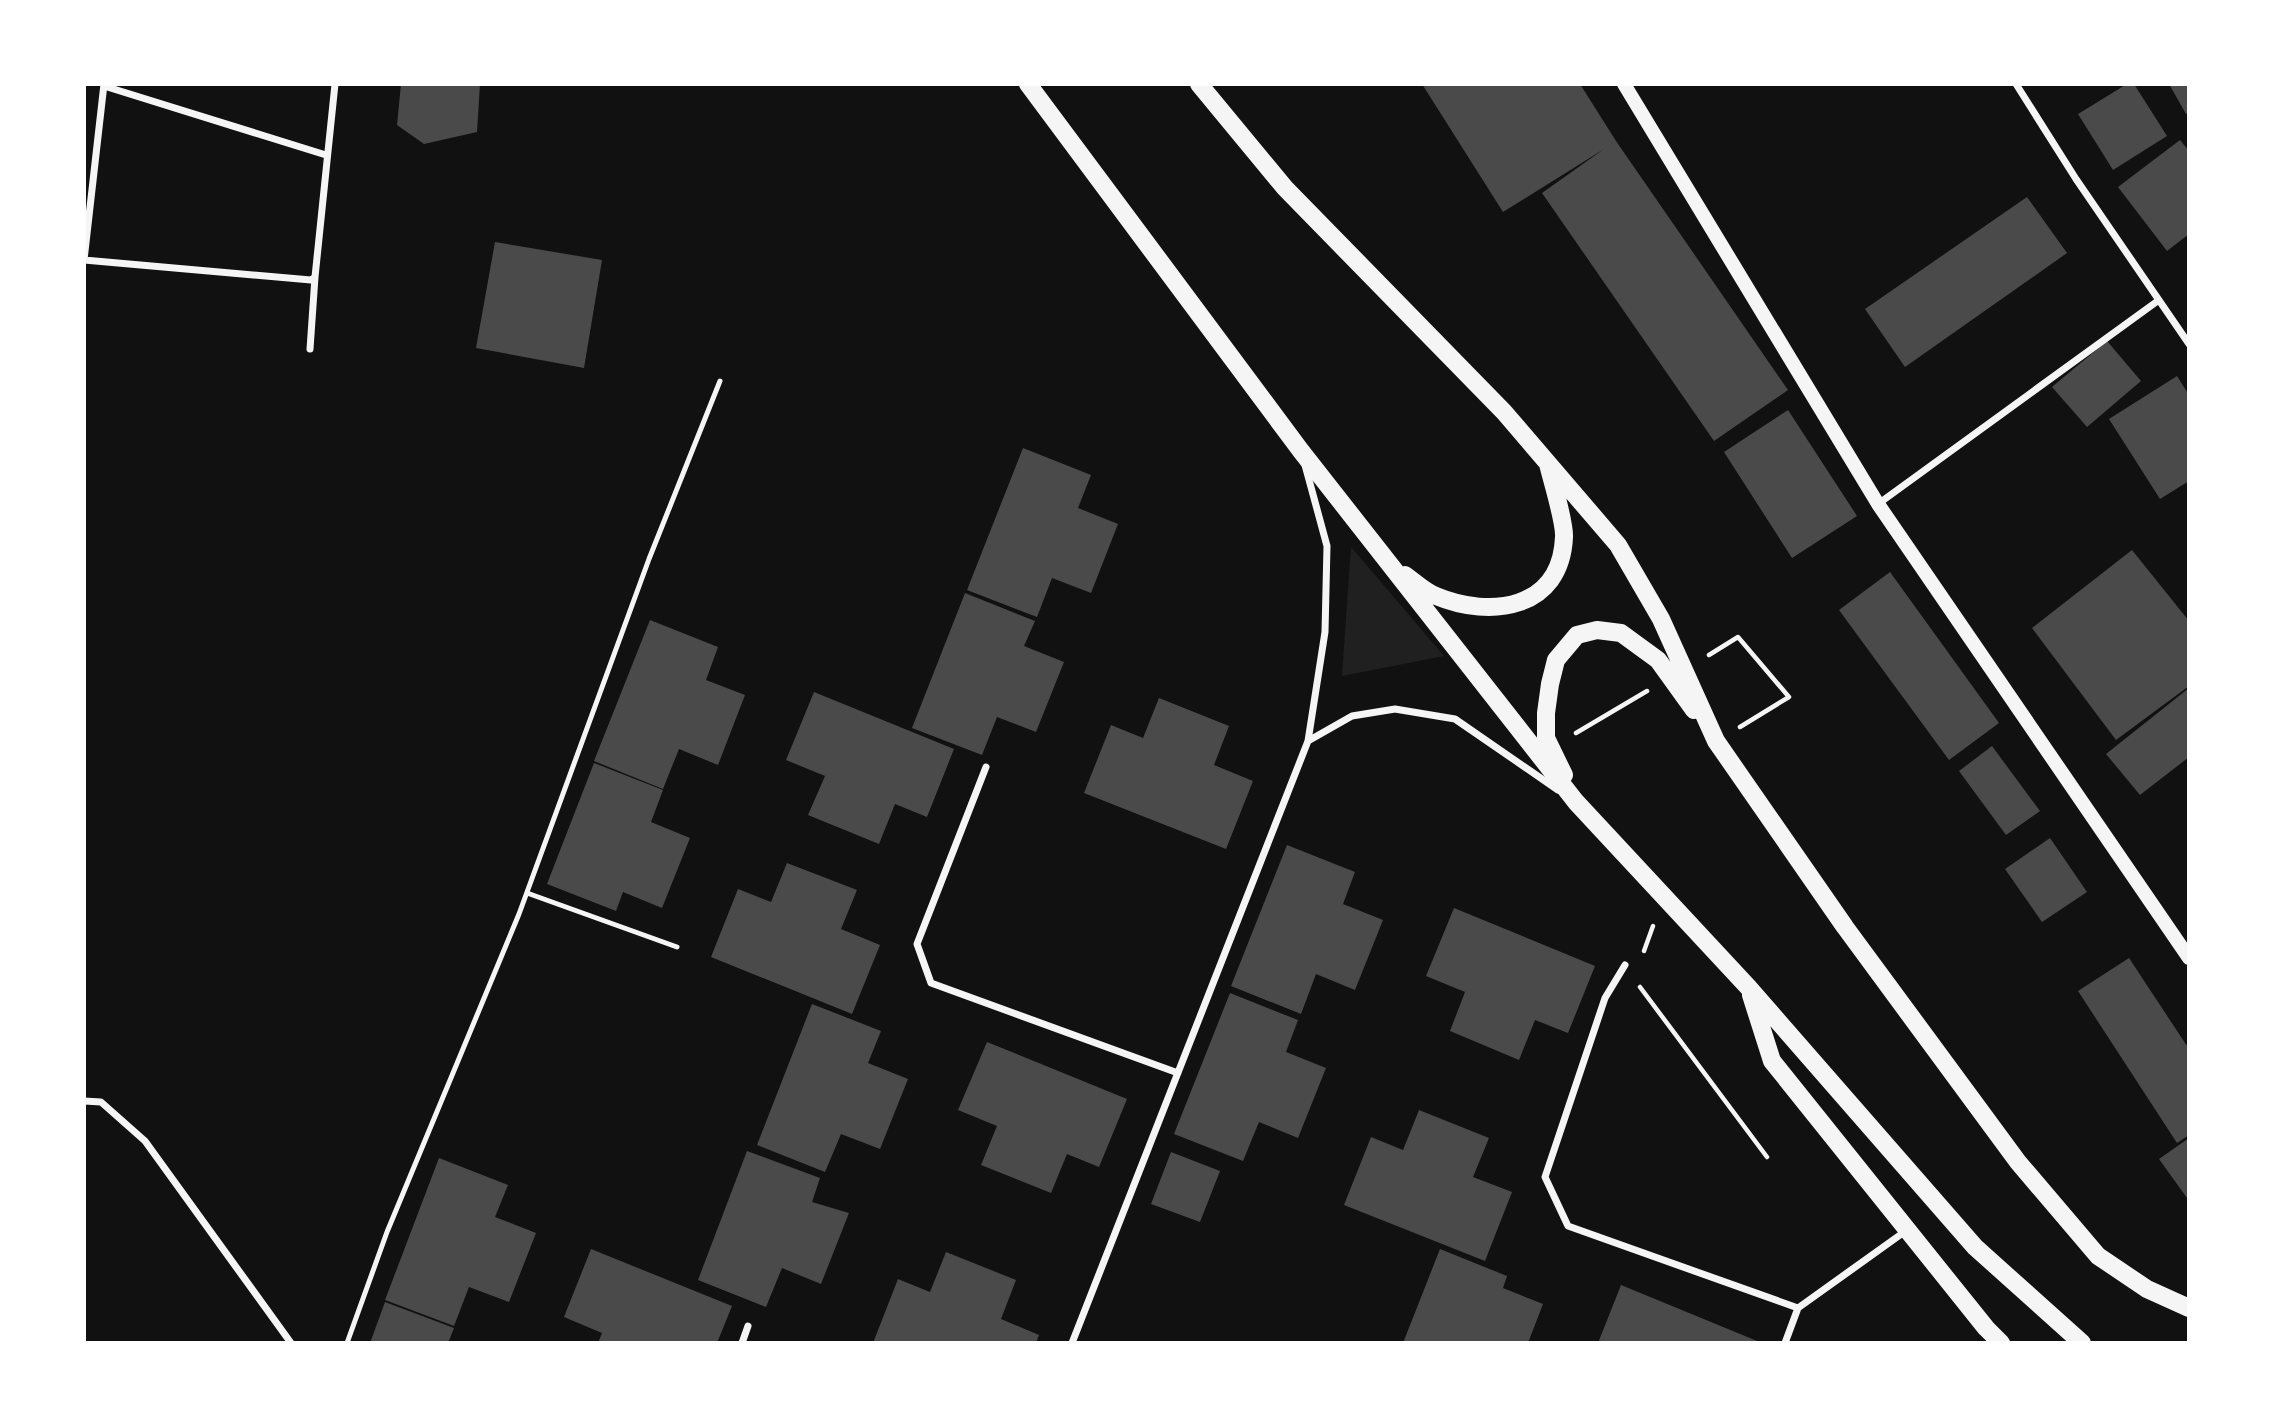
<svg xmlns="http://www.w3.org/2000/svg" width="2273" height="1427" viewBox="0 0 2273 1427" font-family="Ubuntu,sans-serif">
	<style>
		.green { fill: #202020 }
		.building { fill: #4a4a4a }
		.lines { fill: none; stroke-linecap: round; stroke-linejoin: round }
		.path { stroke: #f5f5f5; stroke-width: 4.5 }
		.service { stroke: #f5f5f5; stroke-width: 5 }
		.minor { stroke: #f5f5f5; stroke-width: 7 }
		.secondary { stroke: #f5f5f5; stroke-width: 14 }
		.primary { stroke: #f5f5f5; stroke-width: 18 }
	</style>
	<rect width="100%" height="100%" fill="#111"/>
	<path class="green" d="M 1351,547 L 1444,656 L 1342,676 Z"/>
	<path class="building" d="M 401,84 L 480,84 L 477,132 L 424,144 L 397,125 Z
		M 1422,84 L 1580,84 L 1616,141 L 1788,390 L 1714,441 L 1542,193 L 1604,149 L 1503,212 Z
		M 2127,84 L 2134,84 L 2167,136 L 2113,170 L 2078,114 Z
		M 2169,84 L 2189,84 L 2189,112 L 2186,114 Z
		M 2180,140 L 2189,151 L 2189,234 L 2167,251 L 2118,187 Z
		M 2027,197 L 2067,253 L 1905,367 L 1865,309 Z
		M 495,242 L 602,260 L 584,368 L 476,348 Z
		M 2107,341 L 2141,381 L 2087,427 L 2052,387 Z
		M 2177,376 L 2189,395 L 2189,481 L 2160,499 L 2109,419 Z
		M 1788,410 L 1857,516 L 1792,558 L 1724,452 Z
		M 1023,448 L 1091,475 L 1078,508 L 1118,524 L 1091,593 L 1052,578 L 1037,617 L 967,590 Z
		M 2132,550 L 2189,621 L 2189,686 L 2116,740 L 2032,628 Z
		M 1890,572 L 1999,723 L 1949,760 L 1839,610 Z
		M 965,593 L 1035,621 L 1024,646 L 1064,662 L 1036,732 L 997,717 L 982,755 L 912,728 Z
		M 650,620 L 718,647 L 706,680 L 745,695 L 718,765 L 679,749 L 663,789 L 594,761 Z
		M 2189,688 L 2189,757 L 2140,795 L 2106,754 Z
		M 814,692 L 954,749 L 927,817 L 895,804 L 879,844 L 808,815 L 825,776 L 786,760 Z
		M 1159,698 L 1229,726 L 1214,765 L 1253,781 L 1226,849 L 1084,793 L 1111,725 L 1143,738 Z
		M 1992,746 L 2040,811 L 2006,835 L 1959,771 Z
		M 594,763 L 663,790 L 651,822 L 690,838 L 662,908 L 623,892 L 616,911 L 547,884 Z
		M 2050,838 L 2087,892 L 2042,922 L 2005,869 Z
		M 1287,845 L 1355,872 L 1343,904 L 1383,920 L 1355,990 L 1316,974 L 1301,1014 L 1231,986 Z
		M 787,863 L 857,890 L 841,929 L 880,945 L 852,1014 L 711,957 L 738,889 L 771,902 Z
		M 1454,908 L 1595,966 L 1568,1033 L 1535,1020 L 1519,1060 L 1450,1031 L 1465,992 L 1426,976 Z
		M 2129,958 L 2189,1049 L 2189,1135 L 2177,1143 L 2078,991 Z
		M 1230,993 L 1298,1020 L 1286,1052 L 1326,1068 L 1298,1138 L 1259,1122 L 1243,1161 L 1174,1134 Z
		M 812,1004 L 881,1031 L 868,1063 L 908,1079 L 880,1149 L 841,1134 L 825,1172 L 757,1145 Z
		M 987,1042 L 1127,1099 L 1099,1167 L 1067,1154 L 1051,1193 L 981,1165 L 997,1126 L 958,1110 Z
		M 1419,1110 L 1489,1138 L 1473,1177 L 1512,1192 L 1485,1261 L 1344,1205 L 1371,1137 L 1403,1150 Z
		M 2189,1138 L 2189,1196 L 2187,1198 L 2159,1159 Z
		M 747,1151 L 820,1178 L 812,1202 L 849,1213 L 821,1284 L 782,1268 L 766,1307 L 698,1280 Z
		M 1171,1152 L 1220,1171 L 1200,1222 L 1151,1204 Z
		M 439,1158 L 508,1185 L 495,1217 L 536,1233 L 509,1302 L 469,1287 L 454,1326 L 385,1300 Z
		M 591,1249 L 732,1306 L 717,1343 L 598,1343 L 602,1333 L 564,1317 Z
		M 1440,1249 L 1507,1276 L 1503,1288 L 1543,1304 L 1528,1343 L 1403,1343 Z
		M 946,1252 L 1016,1280 L 1001,1319 L 1039,1335 L 1036,1343 L 873,1343 L 898,1279 L 930,1292 Z
		M 1621,1285 L 1762,1343 L 1598,1343 Z
		M 385,1302 L 454,1328 L 448,1343 L 370,1343 Z"/>
	<g class="lines">
		<path class="path" d="M 1709,655 L 1738,637 L 1789,697 L 1740,727
			M 1576,733 L 1647,691
			M 1644,951 L 1653,926
			M 1640,987 L 1767,1157"/>
		<path class="service" d="M 527,893 L 677,947
			M 347,1343 L 387,1232 L 519,914 L 649,559 L 720,381"/>
		<path class="minor" d="M 2016,84 L 2076,179 L 2189,344
			M 104,86 L 326,155
			M 84,260 L 311,280 L 315,277 L 335,84
			M 84,260 L 104,84
			M 310,349 L 315,277
			M 1878,504 L 2159,300
			M 1308,741 L 1352,716 L 1395,709 L 1455,719 L 1558,790
			M 986,767 L 917,944 L 931,983 L 1178,1073
			M 1625,965 L 1605,998 L 1545,1177 L 1568,1226 L 1798,1308 L 1907,1230
			M 84,1101 L 101,1102 L 145,1141 L 291,1343
			M 742,1343 L 748,1326
			M 1072,1343 L 1308,741 L 1325,632 L 1327,546 L 1305,465
			M 1785,1343 L 1798,1308"/>
		<path class="secondary" d="M 1624,84 L 1878,504 L 2189,958"/>
		<path class="primary" d="M 1028,84 L 1301,451 L 1576,802 L 1749,988 L 1975,1247 L 2082,1343
			M 1199,84 L 1285,188 L 1504,412 L 1618,545 L 1661,619 L 1716,741 L 1845,927 L 2018,1162 L 2098,1256 L 2147,1289 L 2189,1308
			M 1405,575 C 1415,582 1425,592 1436,596 C 1491,619 1561,609 1564,537 C 1565,522 1552,481 1548,464
			M 1564,775 L 1546,738 L 1546,713 L 1550,684 L 1556,660 L 1577,635 L 1597,630 L 1621,633 L 1658,660 L 1694,710
			M 1751,995 L 1772,1061 L 1986,1328 L 2001,1343"/>
	</g>
	<rect width="2273" height="1427" fill="none" stroke="#ffffff" stroke-width="172"/>
</svg>
